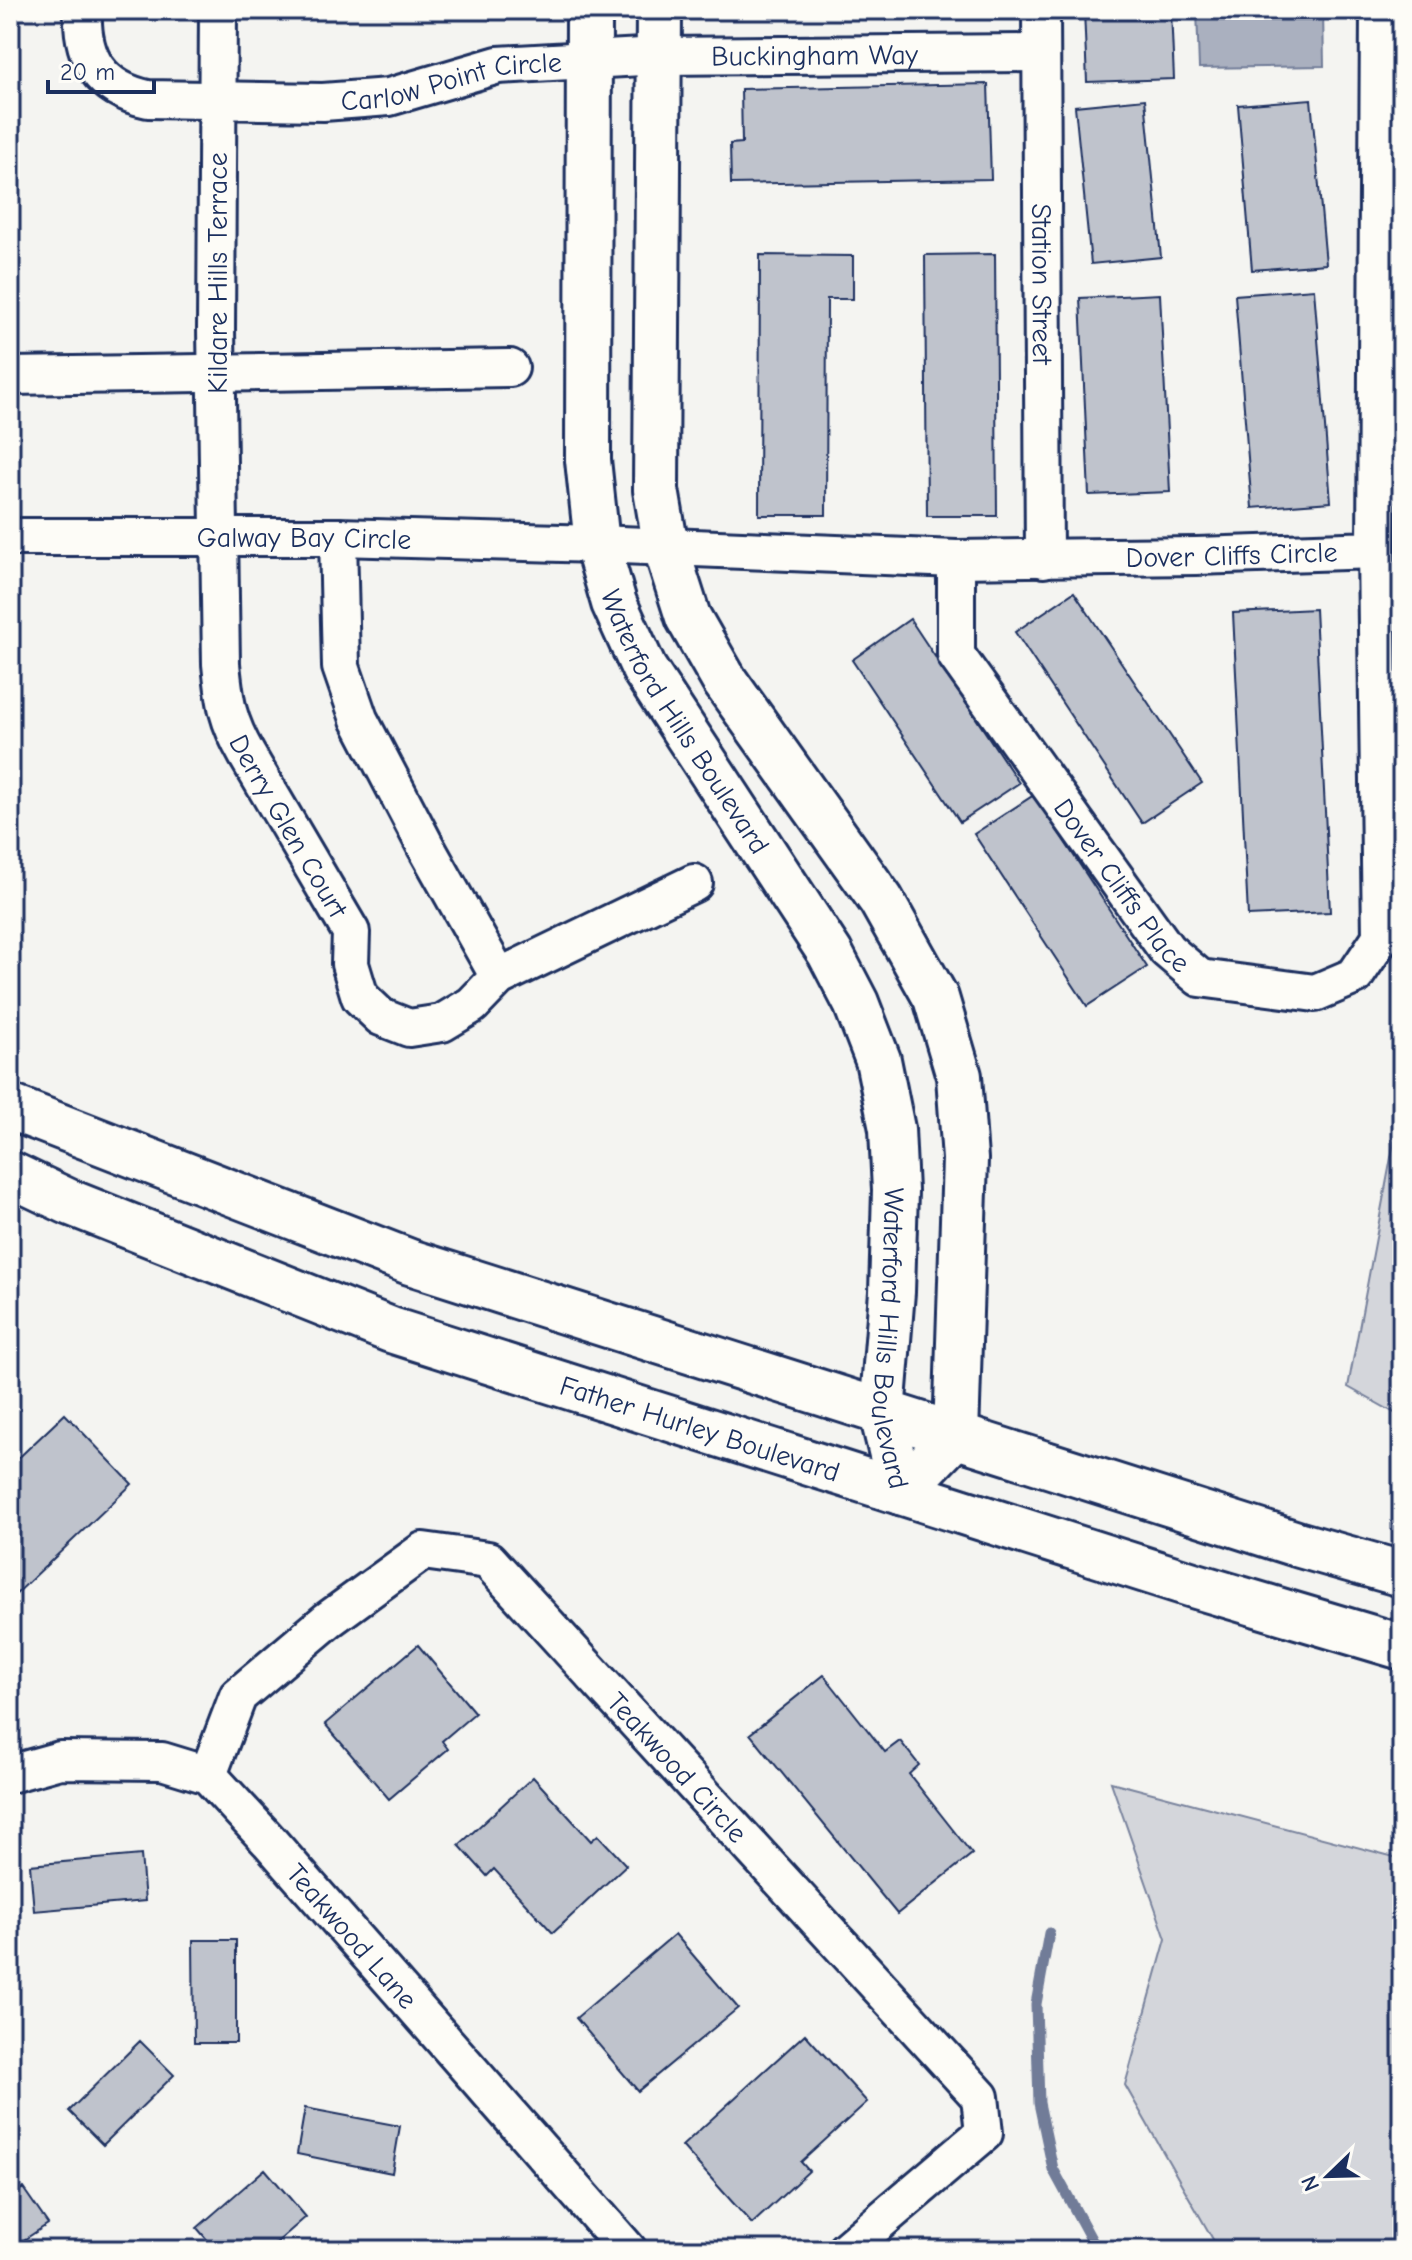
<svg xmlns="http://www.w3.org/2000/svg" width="1412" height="2260" viewBox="0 0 1412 2260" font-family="'Comic Neue',sans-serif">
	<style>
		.green { fill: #d4d6db; stroke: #78829c; stroke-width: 2 }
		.water { fill: #aab0bf; stroke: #717c98; stroke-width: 2 }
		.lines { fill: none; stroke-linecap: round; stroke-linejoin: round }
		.stream { stroke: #717c98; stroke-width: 11 }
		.building { fill: #bfc3cc; stroke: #1b2f5e; stroke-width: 2 }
		.street-casing { stroke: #1b2f5e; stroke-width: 42 }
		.secondary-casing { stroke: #1b2f5e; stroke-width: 50 }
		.street { stroke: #fdfcf7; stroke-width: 36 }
		.secondary { stroke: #fdfcf7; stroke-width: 44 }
		.labels { text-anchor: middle; stroke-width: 8; stroke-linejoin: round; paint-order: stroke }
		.street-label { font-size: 28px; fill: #1b2f5e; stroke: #fdfcf7 }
	</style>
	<rect width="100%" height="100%" fill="#f4f4f1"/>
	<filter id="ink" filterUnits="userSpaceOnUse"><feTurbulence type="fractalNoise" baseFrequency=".0125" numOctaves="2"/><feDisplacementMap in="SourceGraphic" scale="16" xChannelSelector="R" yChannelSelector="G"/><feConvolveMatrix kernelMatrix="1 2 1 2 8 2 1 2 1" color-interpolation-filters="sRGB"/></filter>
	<g filter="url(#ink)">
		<path class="green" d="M 1402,1099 L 1402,1417 L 1348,1387 Z
			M 1111,1782 L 1402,1859 L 1402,2250 L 1219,2250 L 1125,2085 L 1166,1939 Z"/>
		<path class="water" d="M 1197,10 L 1323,10 L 1324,66 L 1199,68 Z"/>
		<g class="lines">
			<path class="stream" d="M 1049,1933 L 1036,2004 L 1039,2103 L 1053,2169 L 1097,2250"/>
		</g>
		<path class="building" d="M 1084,10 L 1171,10 L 1174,79 L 1087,82 Z
			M 988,84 L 991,179 L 731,184 L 730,144 L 742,143 L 741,89 Z
			M 1145,99 L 1161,257 L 1091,264 L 1075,106 Z
			M 1311,99 L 1326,264 L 1252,270 L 1238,105 Z
			M 995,254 L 997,516 L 927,516 L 925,255 Z
			M 760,255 L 853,256 L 853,299 L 827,299 L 826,515 L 759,515 Z
			M 1314,289 L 1331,502 L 1252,508 L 1235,295 Z
			M 1160,294 L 1170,492 L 1089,495 L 1080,298 Z
			M 1074,592 L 1202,783 L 1142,823 L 1015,632 Z
			M 1315,609 L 1330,912 L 1248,916 L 1233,613 Z
			M 910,619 L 1019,783 L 960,822 L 852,660 Z
			M 1034,795 L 1147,967 L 1087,1006 L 974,834 Z
			M 65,1414 L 132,1484 L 10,1600 L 10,1466 Z
			M 418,1645 L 475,1713 L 442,1741 L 448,1749 L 389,1799 L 325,1724 Z
			M 824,1675 L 885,1752 L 900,1741 L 919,1765 L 909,1774 L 972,1854 L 897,1914 L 750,1734 Z
			M 533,1777 L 591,1841 L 598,1835 L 626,1865 L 553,1933 L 494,1869 L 487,1876 L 459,1845 Z
			M 141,1855 L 145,1901 L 34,1911 L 30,1865 Z
			M 675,1934 L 738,2008 L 638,2091 L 576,2018 Z
			M 193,1940 L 236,1940 L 236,2043 L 194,2043 Z
			M 805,2034 L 867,2102 L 801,2162 L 809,2171 L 752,2224 L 682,2146 Z
			M 140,2041 L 174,2075 L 103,2145 L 69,2111 Z
			M 305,2108 L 400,2126 L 392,2173 L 297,2154 Z
			M 265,2169 L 306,2217 L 268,2250 L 254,2250 L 250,2245 L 245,2250 L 216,2250 L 197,2228 Z
			M 23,2188 L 48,2224 L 10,2249 L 10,2197 Z"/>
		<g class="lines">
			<defs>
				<g id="street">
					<path id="s1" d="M 83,10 C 81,58 100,89 148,99 L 323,102 L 389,97 L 498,65 L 660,56 L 1041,53"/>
					<path id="s2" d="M 218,10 L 216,329 L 221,664 C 225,703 227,720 247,755 L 351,932 L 350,964 L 360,997 L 381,1017 L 409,1028 L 442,1023 L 472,1005 L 499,977 L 694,883"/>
					<path id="s3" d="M 1041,10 L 1044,559"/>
					<path d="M 10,376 L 510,368"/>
					<path id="s4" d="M 10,537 L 338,537 L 597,544 L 956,559 L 1196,556 L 1376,550 L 1379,10"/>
					<path d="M 338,537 L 341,667 L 359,719 L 426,847 L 499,977"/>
					<path id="s5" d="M 956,559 L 956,655 L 1167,950 L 1200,978 L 1315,993 L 1355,976 L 1381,937 L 1376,550"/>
					<path id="s6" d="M 10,1774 L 60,1760 L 162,1761 L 208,1775 L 269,1841 L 628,2250"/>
					<path id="s7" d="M 208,1775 L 238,1696 L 328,1620 L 423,1551 L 488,1560 L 980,2097 L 984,2133 L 846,2250"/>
				</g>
				<g id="secondary">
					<path id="s8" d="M 589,10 L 588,460 L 597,544 L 614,603 L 644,669 L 830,953 L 856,1003 L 878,1060 L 892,1129 L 895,1191 L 892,1292 L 882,1413 L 901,1492"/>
					<path d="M 659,10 L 656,490 L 666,548 L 688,617 L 724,680 L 881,900 L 936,998 L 959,1076 L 965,1159 L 956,1435 L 901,1492"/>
					<path d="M 10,1107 L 410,1262 L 1300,1545 L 1402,1574"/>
					<path id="s9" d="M 10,1174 L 69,1202 L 391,1330 L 1193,1585 L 1402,1647"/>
				</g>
			</defs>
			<use href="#street" class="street-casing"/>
			<use href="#secondary" class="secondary-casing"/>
			<use href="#street" class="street"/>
			<use href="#secondary" class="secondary"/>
		</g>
	</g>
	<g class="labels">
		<g class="street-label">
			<text dy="10" stroke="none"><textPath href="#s1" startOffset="794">Buckingham Way</textPath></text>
			<text dy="10" stroke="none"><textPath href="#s1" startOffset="428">Carlow Point Circle</textPath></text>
			<text transform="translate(217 273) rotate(-90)" y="10">Kildare Hills Terrace</text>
			<text dy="10" stroke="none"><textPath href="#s3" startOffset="274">Station Street</textPath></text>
			<text dy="10" stroke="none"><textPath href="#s4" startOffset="294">Galway Bay Circle</textPath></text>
			<text dy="10" stroke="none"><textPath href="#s4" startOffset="1222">Dover Cliffs Circle</textPath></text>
			<text dy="10" stroke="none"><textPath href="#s8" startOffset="734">Waterford Hills Boulevard</textPath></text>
			<text dy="10" stroke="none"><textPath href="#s2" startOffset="832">Derry Glen Court</textPath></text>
			<text dy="10" stroke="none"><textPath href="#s5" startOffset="380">Dover Cliffs Place</textPath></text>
			<text dy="10" stroke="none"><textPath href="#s8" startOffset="1406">Waterford Hills Boulevard</textPath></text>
			<text dy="10" stroke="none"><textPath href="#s9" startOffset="736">Father Hurley Boulevard</textPath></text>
			<text dy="10" stroke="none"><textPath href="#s7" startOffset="666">Teakwood Circle</textPath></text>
			<text dy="10" stroke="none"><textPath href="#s6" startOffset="418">Teakwood Lane</textPath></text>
		</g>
	</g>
	<rect width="1412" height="2260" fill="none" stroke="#fdfcf7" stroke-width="40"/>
	<rect x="20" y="20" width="1372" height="2220" fill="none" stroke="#1b2f5e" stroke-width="3" filter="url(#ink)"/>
	<g transform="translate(1328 2176) rotate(247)" stroke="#fdfcf7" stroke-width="6" paint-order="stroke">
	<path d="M0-6L14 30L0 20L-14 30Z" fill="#1b2f5e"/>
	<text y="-12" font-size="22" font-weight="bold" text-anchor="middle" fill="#1b2f5e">N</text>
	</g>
	<path d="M48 80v12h106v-12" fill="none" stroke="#1b2f5e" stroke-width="4"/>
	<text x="60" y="80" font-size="24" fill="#1b2f5e" stroke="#fdfcf7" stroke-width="6" paint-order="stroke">20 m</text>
</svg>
